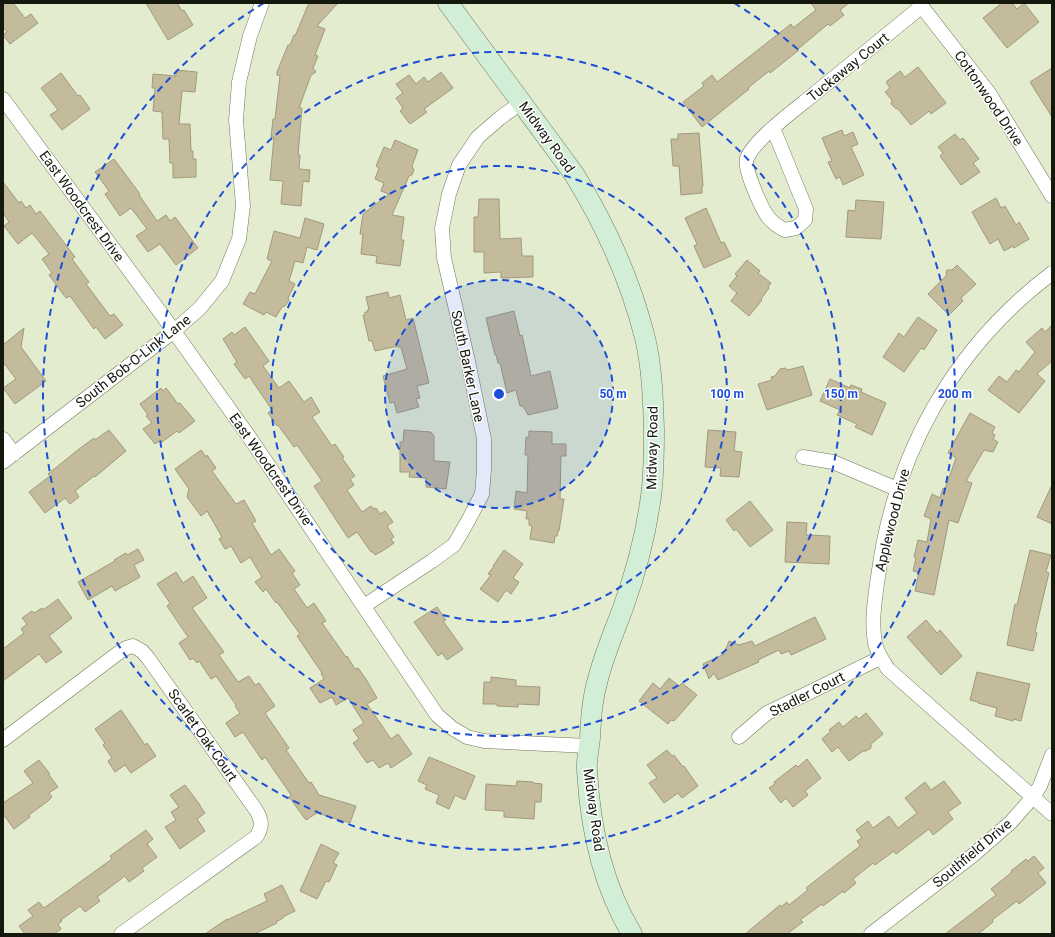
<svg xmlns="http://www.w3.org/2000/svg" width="1055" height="937" font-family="Roboto,sans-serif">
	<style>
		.building { fill: #c3bb9c; stroke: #a1997c }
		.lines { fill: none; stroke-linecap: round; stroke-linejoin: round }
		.minor-casing { stroke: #70785d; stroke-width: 15 }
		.secondary-casing { stroke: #70785d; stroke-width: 21 }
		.minor { stroke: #fff; stroke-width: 14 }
		.secondary { stroke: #d3eed6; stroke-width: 20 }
		.ring { fill: none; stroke: #1d4ed8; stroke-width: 2; stroke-dasharray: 7 5 }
		.labels { text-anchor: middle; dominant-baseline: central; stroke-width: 3; stroke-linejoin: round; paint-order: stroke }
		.street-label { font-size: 14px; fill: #15180d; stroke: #fff }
		.centre { fill: #1d4ed8; stroke: #fff; stroke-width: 2 }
		.ring-label { font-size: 12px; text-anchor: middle; font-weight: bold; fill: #1d4ed8; stroke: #fff; stroke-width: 3; stroke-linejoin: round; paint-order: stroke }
	</style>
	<rect width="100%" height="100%" fill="#e3ecce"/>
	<path class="building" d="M3,3H13L25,18L31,14L38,23L10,44L3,35L7,32L3,27Z
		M146,3H177L182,11L184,10L193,25L168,40Z
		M309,3H338L317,26L325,29L315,55L318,56L313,68L316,72L311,75L299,108H302L298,155H300L299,169L310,170L309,182L303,181L301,206L281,204L283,181L270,180L274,137H271L273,119H275L280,76L277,75V72L288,45H290L294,35L295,36Z
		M811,3H849L840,10L844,15L830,26L828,24L798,49L799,50L770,73L769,71L748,88L749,89L702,127L683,102L704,86L702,83L712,75L717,82L791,24L793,28L816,10Z
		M1002,3H1012L1017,9L1024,3L1039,22L1007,48L983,18Z
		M918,67L946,103L931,114L929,111L911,125L898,109L895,108L891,104L892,100L885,92L890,88L886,82L900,71L905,77Z
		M1052,68V117L1030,82Z
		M176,70L197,72L195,92L182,91L179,124H190L191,151H193V159H196V177L173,178V163H170L169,139H163L162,112L153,111L155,88H152L153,74L176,76Z
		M441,72L453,88L424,109L427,112L410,124L400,111L403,108L396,98L403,93L396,84L409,75L416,84L424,77L428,82Z
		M61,73L78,96L80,95L90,109L62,130L50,115L58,110L41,88Z
		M842,130L844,136L853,132L858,144L851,147L864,175L843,185L840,177L836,179L828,162L832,161L822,138Z
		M699,133L703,186H702V193L681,195L679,166H673L671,139H678V134Z
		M955,134L960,140L963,138L979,159L973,163L980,172L961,185L940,156L943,153L938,147Z
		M395,140L418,150L412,166L414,170L412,175L409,176L392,215L404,217L401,240H404L400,266L376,263L377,256L361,254L363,234H360L363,214L389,194L381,191L384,183L375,179L379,168L376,166L384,147L391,150Z
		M114,159L140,194L139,195L157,221L166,215L170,221L175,217L198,248L176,265L160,244L148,252L136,236L147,229L131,208L120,216L105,194L109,191L95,172Z
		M3,182L19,203L21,201L26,208L30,205L36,214L40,211L75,257L72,259L89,282L86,284L110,316L114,314L123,325L105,339L96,327L94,329L70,296L66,298L49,275L52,273L42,259L49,254L32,233L18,244L4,226L9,222L3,213Z
		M996,198L1001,208L1005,206L1016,225L1019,222L1029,239L1014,248L1013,246L1004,251L998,239L990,244L972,212Z
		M479,199H499L500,239L521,238L522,256H533V277L501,278V272L484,273V252H474V217H478Z
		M856,200L884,202L881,239L846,237L848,210L855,211Z
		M706,208L721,243L724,242L731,256L704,268L694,246L697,244L685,218Z
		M305,218L324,224L317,250L307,247L303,263L295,261L289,281L295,284L288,298L289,300L285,306L282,307L276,317L266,312L264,315L243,304L250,292L255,294L272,261L267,259L274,231L300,238Z
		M747,260L760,271L758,273L771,283L768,287L769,288L761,299L762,300L749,316L731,301L737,293L729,286L737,276L735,274Z
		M957,265L976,284L961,298L963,301L949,315L928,294L946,276L947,270H952Z
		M388,292L389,298L400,295L406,320L413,318L429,383L417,386L420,398L416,399L419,407L397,413L394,402L390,403L383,376L407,369L401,347H398V346L375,351L372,341H369L363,315H365V312H368L367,310H369L366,297Z
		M514,311L520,336L522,335L531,376L550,371L558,408L528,415L523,406H520L516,390L507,393L500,363H498L496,355H495L486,318Z
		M918,317L937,330L924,350L921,348L904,372L883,357L899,333L904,337Z
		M1052,325V361L1037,374L1045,381L1019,413L988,390L999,376L1007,382L1016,370L1019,372L1035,352L1026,342L1042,328L1045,332Z
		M245,327L269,361L263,366L279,388L289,381L304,402L311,397L320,412L312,417L332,446L335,444L344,457L342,458L355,476L350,479L354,485L347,490L362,512L371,506L374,509L376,508L380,514L385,511L393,522L387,526L394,537L391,539L394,543L384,550L375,555L373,552H371L357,532L348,538L314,486L322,481L297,445L294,447L278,425L277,426L268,413L272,410L249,376L245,379L234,364L237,362L223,339L232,332L234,335Z
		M24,328L21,347L46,381L15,404L3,388L16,379L3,362V345Z
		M803,366L812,395L767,410L758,384L772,380L771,377L775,376L780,369L785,368L788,370Z
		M830,379L850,388L851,385L862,389L861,392L886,403L872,435L855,427L857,424L837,415L840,410L820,401Z
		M161,388L163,391L166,388L178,404L180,403L195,421L179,433L177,431L162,442L161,440L155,444L143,429L152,423L146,416L148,415L140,404Z
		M970,413L995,427L992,433L995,435L993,439L998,442L993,452L984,450L966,481L972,483L958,523L949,520L934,595L915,591L919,572L913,571L916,558L914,557L918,540L927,542L931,519L924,516L932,494L940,498L943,488L945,489L956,458L948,453Z
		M109,430L126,451L95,477L94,476L75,491L79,497L70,504L65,498L45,513L29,492L50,476L48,474L79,449L94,438L95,440Z
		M404,430L431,432L434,436V461L450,462L446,489L426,487V478L409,477L410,472H400V442H403Z
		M708,430L736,432L734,451L742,452L739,477L720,476L721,468L705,467Z
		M529,431L552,432V444H566V456H561L560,499H564L559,531H558L557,536H555L554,543L530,539L532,526L529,525V519H526L527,511L514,509L516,491L527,493L528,455H525L526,437H529Z
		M201,450L206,457L207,455L216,468L212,471L236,504L244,500L256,521L252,523L271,555L279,549L295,571L292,573L300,585L294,589L307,608L314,603L326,621L322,623L346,657L347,656L355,669L358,668L366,679L377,698L367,704L391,739L398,734L412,754L391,768L388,763L379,768L373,760L367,763L353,743L359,739L353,730L364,723L348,698L336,705L332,697L320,703L310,688L324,679L321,673H322L297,636L300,634L277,602L276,603L266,589L263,592L255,582L262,577L250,557L241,563L231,546L225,549L219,539L222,537L207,511L201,516L187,497L189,489L175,469Z
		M1052,485V524L1037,517Z
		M750,501L773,530L750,547L736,529L734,531L726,520Z
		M787,522L807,523L806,535L830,536L829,564L785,562Z
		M138,549L144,560L134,565L140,577L115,591L112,586L88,600L78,582L115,561L114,560L126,553L127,555Z
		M504,550L523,564L513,578L519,582L511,594L506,590L498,602L480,589L491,575L488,574L494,566H493Z
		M1030,550L1051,555L1046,572L1049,573L1047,581L1035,632L1037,633L1033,651L1007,645L1015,604L1017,605Z
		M176,572L183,583L193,576L207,598L192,608L224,652L219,655L238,682L249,676L255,685L259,683L275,706L265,713L289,748L286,750L309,783L311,782L319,795L356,806L350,823L317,813L306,820L289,797L291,795L265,757L262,760L243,732L235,737L226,723L240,713L235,706L236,705L216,676L211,679L199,661L197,663L193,658L190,660L179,643L188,637L167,606L170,603L157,584Z
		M58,599L72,618L49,636L62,652L46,663L39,654L3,681V649L24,633L21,629L27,624L22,618L32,611L34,613L42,608L43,610Z
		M437,607L446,620L443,621L463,649L447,660L442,653L438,656L414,622Z
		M815,617L826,639L791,655L789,651L781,654L779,650L758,660L759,662L718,680L714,673L709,679L703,664L724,654L729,641L739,645L752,641L755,646L757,645Z
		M926,620L937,633L940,630L962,656L941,675L907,637Z
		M977,672L1030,684L1021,721L1013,719V721L995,716L997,708L978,703V702L970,700Z
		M491,677L516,680V686L540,687L539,705L518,704V707L497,706V704H483L484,682H491Z
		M669,678L679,686L682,683L697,695L674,721L671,720L668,724L639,701L653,683L660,689Z
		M121,710L145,745L147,743L156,756L131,773L125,765L115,772L108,761L112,758L103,745L105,743L95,729Z
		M866,713L883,734L871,744V748L866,751H863L849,761L838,747L832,752L822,739L831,731L829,730L839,722L843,727L856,716L859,719Z
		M667,750L672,756L674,755L683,767L684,766L698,786L682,798L678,793L664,803L649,783L657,778L647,765Z
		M429,757L475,776L465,800L455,795L449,809L436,803L439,795L425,789L427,785L418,781Z
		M807,759L821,778L805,791L808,795L793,807L786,798L781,803L769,788L775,784L774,782L796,765L798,767Z
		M39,760L50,774L49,775L58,787L49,793L52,797L48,801L29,815L30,817L14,829L3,814V803L33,783L24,771Z
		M517,781L533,782V783L542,784L541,802H535L534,819L504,817V811L485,810L486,784L516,786Z
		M944,781L961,803L948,812L953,819L933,835L929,829L896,854L894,851L875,865L873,863L853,879L856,883L844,893L843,891L823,906L822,904L800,920L803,922L787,934H745L780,905L781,907L787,902L789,905L808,890L806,888L860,846L857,841L862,838L856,830L868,821L873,828L889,816L898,828L917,813L905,798L925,782L931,790Z
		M185,785L200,805V806L205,813L197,819L205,831L180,849L165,827L176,820L171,812L179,807L170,795Z
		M146,830L153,839L147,844L157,857L142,868L144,871L129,882L125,876L97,897L100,901L85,912L80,906L61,920L62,921L58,924L61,929L54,934H25L19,926L33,916L28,910L39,902L44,908L112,859L110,856Z
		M321,844L339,853L333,863L337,865L329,882L326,881L317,899L300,891Z
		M1034,856L1044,868L1038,873L1046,883L1019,904L1017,901L992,920L993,922L978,934H945L996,895L991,889L1012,872L1011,871L1026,859L1028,861Z
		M282,885L295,911L283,917V918L276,922L277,923L254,934H205L227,919V920L267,901L264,894Z"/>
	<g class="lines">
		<g class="minor-casing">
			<path id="minor" d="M919,3L989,93L1052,196
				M3,99L163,316L250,438L437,715L452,728L467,737L484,741L589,746
				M773,128L806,209L805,220L796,228L785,230C778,227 773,223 768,217C762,209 743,168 747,158C756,138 796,109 813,95C849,65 886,36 922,6
				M1052,273C953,348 894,454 878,577C875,598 871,621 875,643C877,653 883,661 888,669L1052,814
				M3,439L14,454
				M803,457L833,462L897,489
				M3,462L174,331L200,308L222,281L239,239L243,206L236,120L239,82L250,36L262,3
				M364,606L432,561L454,545L468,521L482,494L484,470V439L468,361L444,258L442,228L449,194L459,165L478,137L500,118L522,102
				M739,737L767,713L880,658
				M3,740L117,654L126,648L133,646L142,651L148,658L256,810C262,820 263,827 256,837L121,934
				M871,934L972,856L1011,822L1033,797L1040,786L1052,755"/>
		</g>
		<g class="secondary-casing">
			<path id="secondary" d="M448,3L574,174C606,226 630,278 645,338C652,367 653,399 654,429C654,451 654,474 651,496C646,534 636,572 623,608C614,632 604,655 598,679C592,699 591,718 590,738C589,749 586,760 587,770C590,826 603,886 632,934"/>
		</g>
		<use href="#minor" class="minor"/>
		<use href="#secondary" class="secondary"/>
	</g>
	<circle cx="499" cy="394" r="114" fill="#1d4ed8" fill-opacity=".12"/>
	<g class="ring">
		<circle cx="499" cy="394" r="114"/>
		<circle cx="499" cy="394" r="228"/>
		<circle cx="499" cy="394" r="342"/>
		<path d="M734 3A456 456 0 1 1 264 3"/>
	</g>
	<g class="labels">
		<g class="street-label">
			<text transform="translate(848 67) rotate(-39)">Tuckaway Court</text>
			<text transform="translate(989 98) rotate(56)">Cottonwood Drive</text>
			<text transform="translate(547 137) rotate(54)">Midway Road</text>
			<text transform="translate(82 206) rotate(54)">East Woodcrest Drive</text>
			<text transform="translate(133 361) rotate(-38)">South Bob-O-Link Lane</text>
			<text transform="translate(468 366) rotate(78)">South Barker Lane</text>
			<text transform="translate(652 448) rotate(-89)">Midway Road</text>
			<text transform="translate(271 469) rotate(55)">East Woodcrest Drive</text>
			<text transform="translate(892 520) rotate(-76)">Applewood Drive</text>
			<text transform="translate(807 694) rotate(-27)">Stadler Court</text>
			<text transform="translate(203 735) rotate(55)">Scarlet Oak Court</text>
			<text transform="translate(594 810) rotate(82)">Midway Road</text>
			<text transform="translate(972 853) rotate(-40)">Southfield Drive</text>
		</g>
	</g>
	<circle cx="499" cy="394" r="6" class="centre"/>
	<g class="ring-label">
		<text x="613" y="398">50 m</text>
		<text x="727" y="398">100 m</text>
		<text x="841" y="398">150 m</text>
		<text x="955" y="398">200 m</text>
	</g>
	<rect width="1055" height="937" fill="none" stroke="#15180d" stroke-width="8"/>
</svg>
